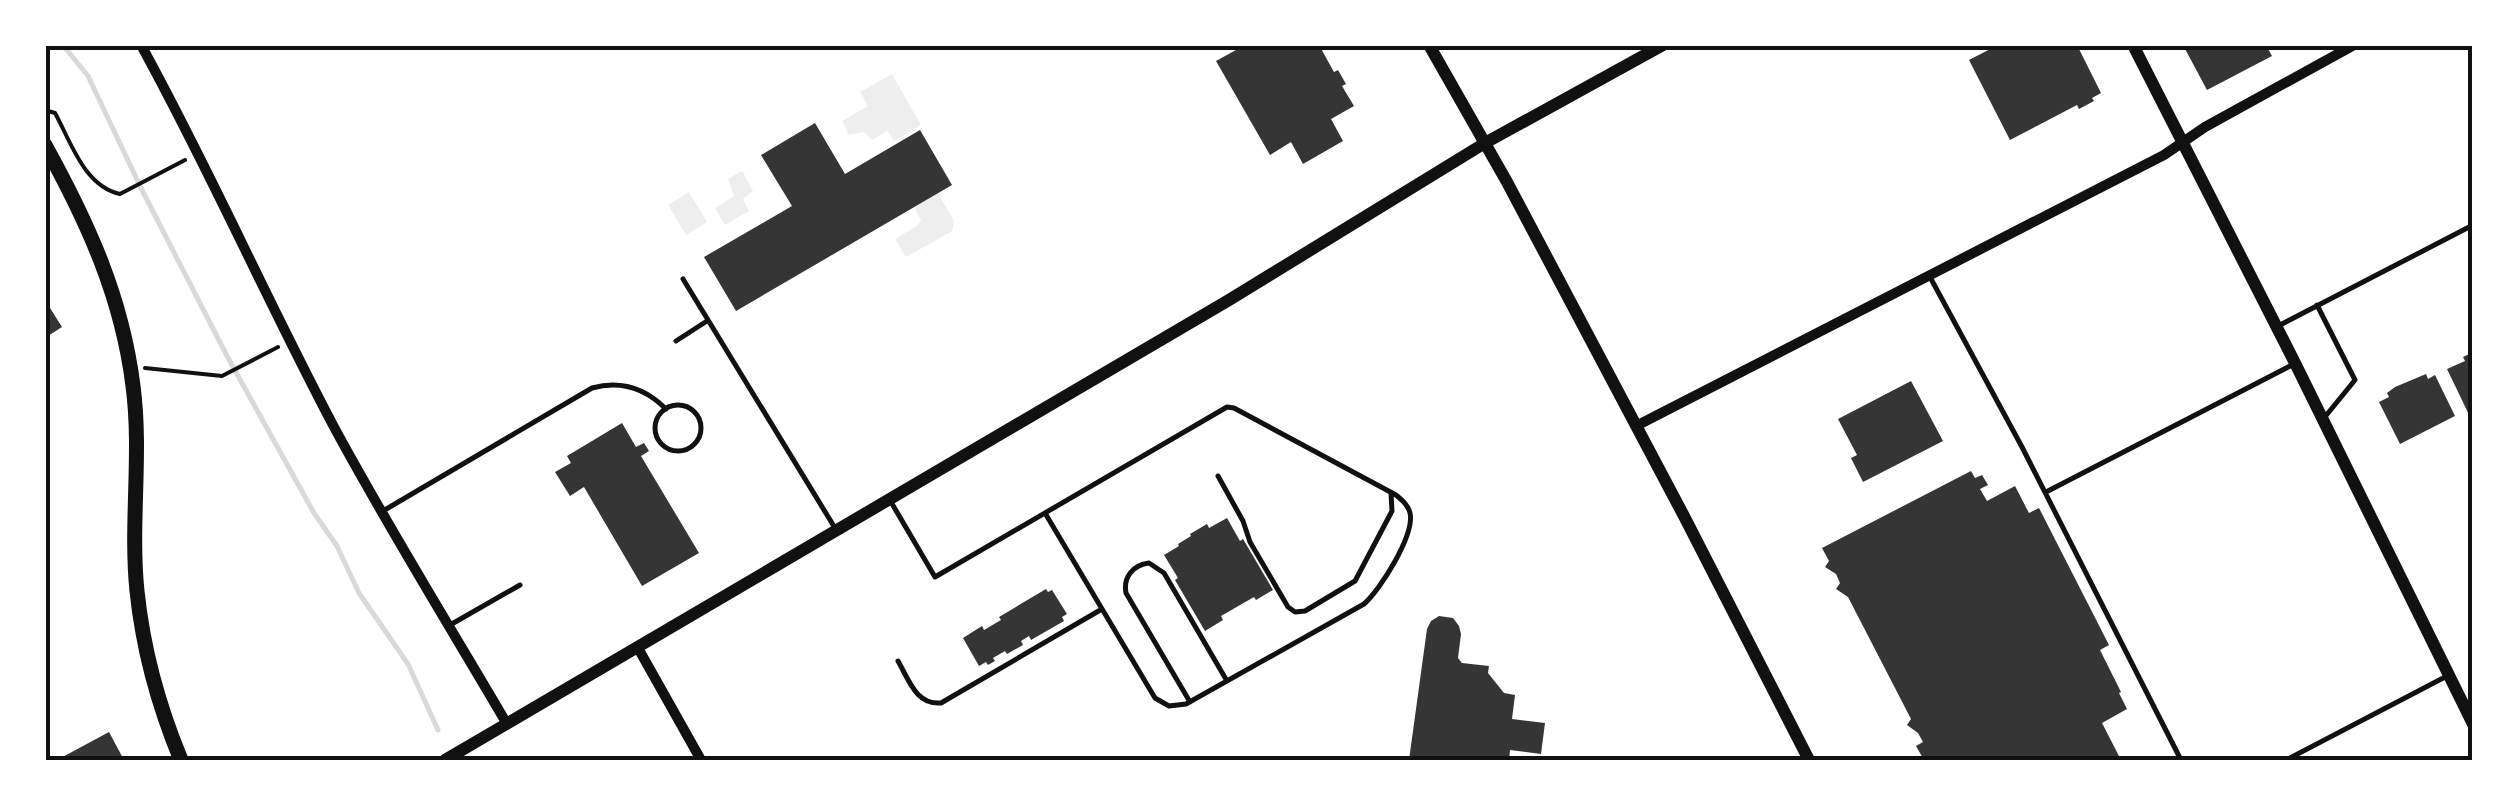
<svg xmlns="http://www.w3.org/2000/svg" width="2518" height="805" font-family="'Open Sans',sans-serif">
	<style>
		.green { fill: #eee }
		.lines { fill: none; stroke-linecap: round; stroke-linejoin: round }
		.stream { stroke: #d9d9d9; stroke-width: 5 }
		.building { fill: #353535 }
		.path { stroke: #111; stroke-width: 4 }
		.service { stroke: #111; stroke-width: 5 }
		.minor { stroke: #111; stroke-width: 10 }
		.tertiary { stroke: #111; stroke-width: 12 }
		.secondary { stroke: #111; stroke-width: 15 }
		.neatline { fill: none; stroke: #111; stroke-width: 4 }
	</style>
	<rect width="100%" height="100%" fill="#fff"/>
	<path class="green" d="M892,74L921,125L894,141L887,131L872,140L863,132L849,135L842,121L868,106L860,92Z
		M740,172H743L753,191L743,199L749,211L725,225L715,208L734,196L728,179Z
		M689,192L707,222L686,235L668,205Z
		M938,193L954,221L952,231L906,257L895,239L918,225L921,220L914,207Z"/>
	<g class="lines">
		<path class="stream" d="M63,45L88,76L141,188L227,356L314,513L337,546L359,593L408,664L438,730"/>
	</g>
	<path class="building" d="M1245,45H1319L1334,72L1338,70L1346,84L1342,86L1354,106L1331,119L1343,141L1303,164L1291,142L1270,155L1216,61Z
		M1998,45H2077L2101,93L2092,98L2094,101L2079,109L2077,105L2010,140L1969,60Z
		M2187,45H2266L2272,56L2207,90L2184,47Z
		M815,123L845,174L920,130L952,185L736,311L704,257L792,206L761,155Z
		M45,300L62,327L45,338Z
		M2473,352V423L2447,369L2465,361L2463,357Z
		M2426,374L2428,379L2435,375L2455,416L2400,444L2379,402L2389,397L2387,393L2395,387Z
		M1911,381L1943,441L1863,482L1851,458L1857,455L1838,419Z
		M622,423L636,447L644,443L649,451L641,456L699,553L642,586L584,487L570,496L555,472L571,463L567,456Z
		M1971,471L1975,478L1982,475L1988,485L1980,489L1987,501L2015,486L2029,513L2039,508L2109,645L2100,650L2121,692L2119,693L2127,709L2102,723L2121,760H1924L1916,746L1923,742L1918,733L1907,725L1911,719L1848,597L1836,589L1840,583L1836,574L1825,567L1829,561L1822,548Z
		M1227,518L1240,541L1243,539L1273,590L1256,600L1254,597L1221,616L1223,620L1205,631L1175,580L1178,578L1164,555L1179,546L1178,544L1191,536L1190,534L1207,524L1209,528Z
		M1046,589L1048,592L1052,590L1067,614L1062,617L1064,621L1031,640L1029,636L1021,641L1023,645L1007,654L1005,651L993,658L995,661L988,665L986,662L979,666L963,638L982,626L984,630L1001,620L999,617Z
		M1439,616L1453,618L1459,626L1461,634L1458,658L1462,663L1489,666L1488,673L1504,693L1515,695L1512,719L1545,723L1541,754L1510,750L1509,760H1409L1427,629L1431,621Z
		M109,732L124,760H57Z"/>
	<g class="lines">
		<path class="path" d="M45,110L55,113C71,142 84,186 120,194L185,160
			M145,368L222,376L278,347"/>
		<path class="service" d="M1930,277L2022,447L2181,760
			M683,279L835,528
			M2317,305L2355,380L2324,418
			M2280,325L2473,225
			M676,341L707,321
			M655 428a23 23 0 1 1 46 0a23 23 0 1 1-46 0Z
			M1218,476L1243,521L1250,542L1288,607L1295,612L1305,611L1355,581L1392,511L1391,493
			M2046,492L2292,365
			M891,502L935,577L1227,407L1234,408L1396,495C1402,500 1408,505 1410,513C1415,535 1380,590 1364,604L1186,704L1169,706L1155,698L1045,513
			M383,511L592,388C621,380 645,388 666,409
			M450,625L520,585
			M898,661C909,680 916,705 941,703L1102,609
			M1190,702L1126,593C1123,577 1133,565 1149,563L1164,573L1227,681
			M2286,760L2447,676"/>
		<path class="minor" d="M141,45C210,170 267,301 334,427C388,527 449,625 507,724
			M1636,426L2164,155L2205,127L2354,45
			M638,648L701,760"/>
		<path class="tertiary" d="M1429,45L1507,182L1685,518L1809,760
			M2133,45L2295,363L2473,724
			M445,760L1229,300L1485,143L1663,45"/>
		<path class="secondary" d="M45,145C88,223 122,297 133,386C142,454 130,523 137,591C143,649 159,707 181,760"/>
	</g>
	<rect width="2518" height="805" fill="none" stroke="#ffffff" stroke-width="95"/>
	<rect x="48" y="48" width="2422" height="710" class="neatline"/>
</svg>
